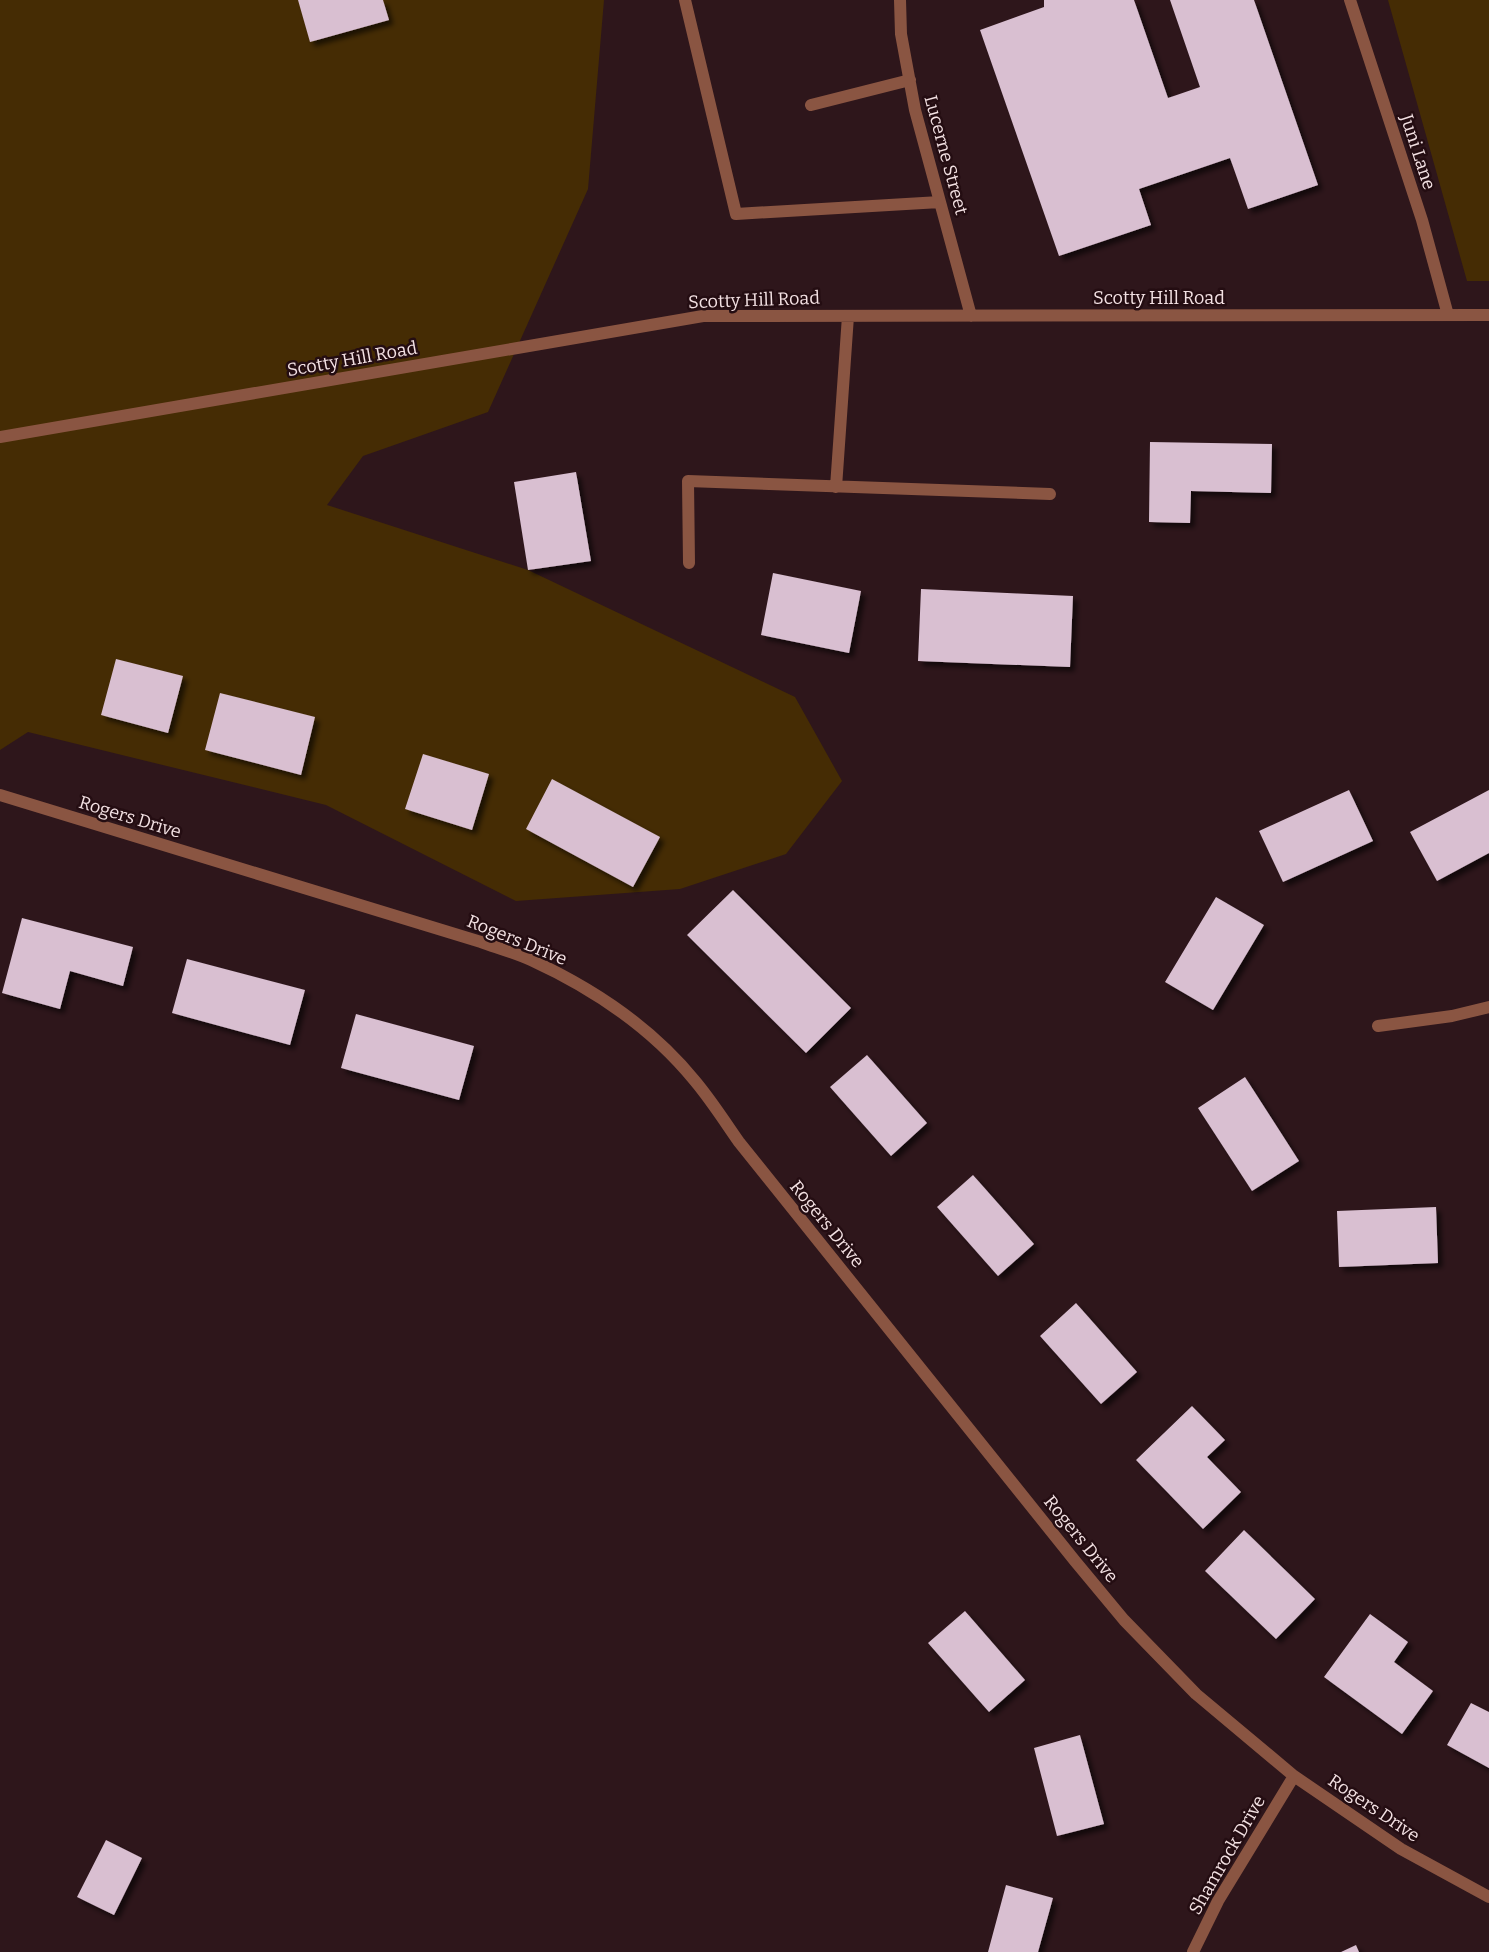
<svg xmlns="http://www.w3.org/2000/svg" width="1489" height="1952" font-family="Bitter,serif">
	<style>
		.green { fill: #452c04 }
		.building { fill: #d9bfd1; filter: url(#shadow) }
		.lines { fill: none; stroke-linecap: round; stroke-linejoin: round }
		.minor { stroke: #8a5542; stroke-width: 12 }
		.labels { text-anchor: middle; dominant-baseline: central; stroke-width: 5; stroke-linejoin: round; paint-order: stroke }
		.street-label { font-size: 18px; fill: #f3e1e3; stroke: #240d12 }
	</style>
	<defs>
		<filter id="shadow"><feDropShadow dx="4.5" dy="4.5" stdDeviation="2.5" flood-color="#0009"/></filter>
	</defs>
	<rect width="100%" height="100%" fill="#2e161b"/>
	<path class="green" d="M0,0H604L588,189L488,412L363,456L327,505L528,570L795,697L842,781L786,854L680,889L516,901L326,805L28,732L0,750Z
		M1388,0H1489V281H1467Z"/>
	<path class="building" d="M298,0H383L389,20L310,42Z
		M1044,0H1134L1168,98L1200,87L1170,0H1254L1318,185L1248,209L1230,158L1139,189L1151,225L1059,256L980,30L1044,7Z
		M1150,442L1272,444L1271,493L1191,491L1190,523L1149,522Z
		M576,472L591,561L528,570L514,482Z
		M773,573L861,591L849,653L761,635Z
		M921,589L1073,596L1070,667L918,661Z
		M116,659L183,676L168,733L101,715Z
		M220,693L315,717L301,775L205,750Z
		M423,754L489,774L472,830L405,809Z
		M552,779L660,837L633,887L526,829Z
		M1349,790L1373,841L1283,882L1259,831Z
		M1489,790V853L1437,881L1410,832Z
		M733,890L851,1008L806,1053L687,935Z
		M1216,897L1264,925L1213,1010L1165,982Z
		M22,918L133,947L123,986L70,971L60,1009L2,993Z
		M187,959L305,990L290,1045L172,1013Z
		M356,1014L474,1046L459,1100L341,1068Z
		M867,1055L927,1123L891,1156L830,1087Z
		M1245,1077L1299,1161L1252,1191L1198,1108Z
		M973,1175L1034,1244L998,1276L937,1207Z
		M1436,1207L1438,1263L1339,1267L1337,1211Z
		M1076,1303L1137,1372L1101,1404L1040,1336Z
		M1192,1406L1225,1440L1207,1457L1241,1492L1203,1529L1136,1460Z
		M1244,1530L1315,1599L1276,1639L1205,1571Z
		M965,1611L1025,1680L989,1712L928,1643Z
		M1370,1614L1408,1642L1394,1662L1433,1691L1402,1734L1324,1677Z
		M1471,1703L1489,1712V1768L1447,1745Z
		M1080,1735L1104,1824L1057,1836L1034,1748Z
		M106,1840L142,1858L114,1915L77,1897Z
		M1006,1885L1053,1898L1038,1952H988Z
		M1356,1945L1359,1952H1341Z"/>
	<g class="lines">
		<path class="minor" d="M685,0L736,214L940,202
			M900,0L901,34L915,110L971,316
			M1350,0L1422,220L1448,315
			M811,105L910,80
			M0,437L703,316L1489,315
			M836,487L848,316
			M689,563L688,481L1050,494
			M0,795L481,942C498,948 515,953 531,960C592,988 652,1028 695,1081C711,1100 725,1122 739,1142L1075,1561L1124,1620L1196,1694L1294,1776L1401,1849L1489,1897
			M1378,1026L1452,1016L1489,1007
			M1193,1952L1218,1901L1294,1776"/>
	</g>
	<g class="labels">
		<g class="street-label">
			<text transform="translate(1418 152) rotate(72)">Juni Lane</text>
			<text transform="translate(946 155) rotate(75)">Lucerne Street</text>
			<text x="1159" y="298">Scotty Hill Road</text>
			<text transform="translate(754 300) rotate(-2)">Scotty Hill Road</text>
			<text transform="translate(352 359) rotate(-10)">Scotty Hill Road</text>
			<text transform="translate(130 817) rotate(17)">Rogers Drive</text>
			<text transform="translate(517 940) rotate(22)">Rogers Drive</text>
			<text transform="translate(827 1224) rotate(51)">Rogers Drive</text>
			<text transform="translate(1081 1539) rotate(51)">Rogers Drive</text>
			<text transform="translate(1374 1808) rotate(34)">Rogers Drive</text>
			<text transform="translate(1227 1855) rotate(-60)">Shamrock Drive</text>
		</g>
	</g>
</svg>
